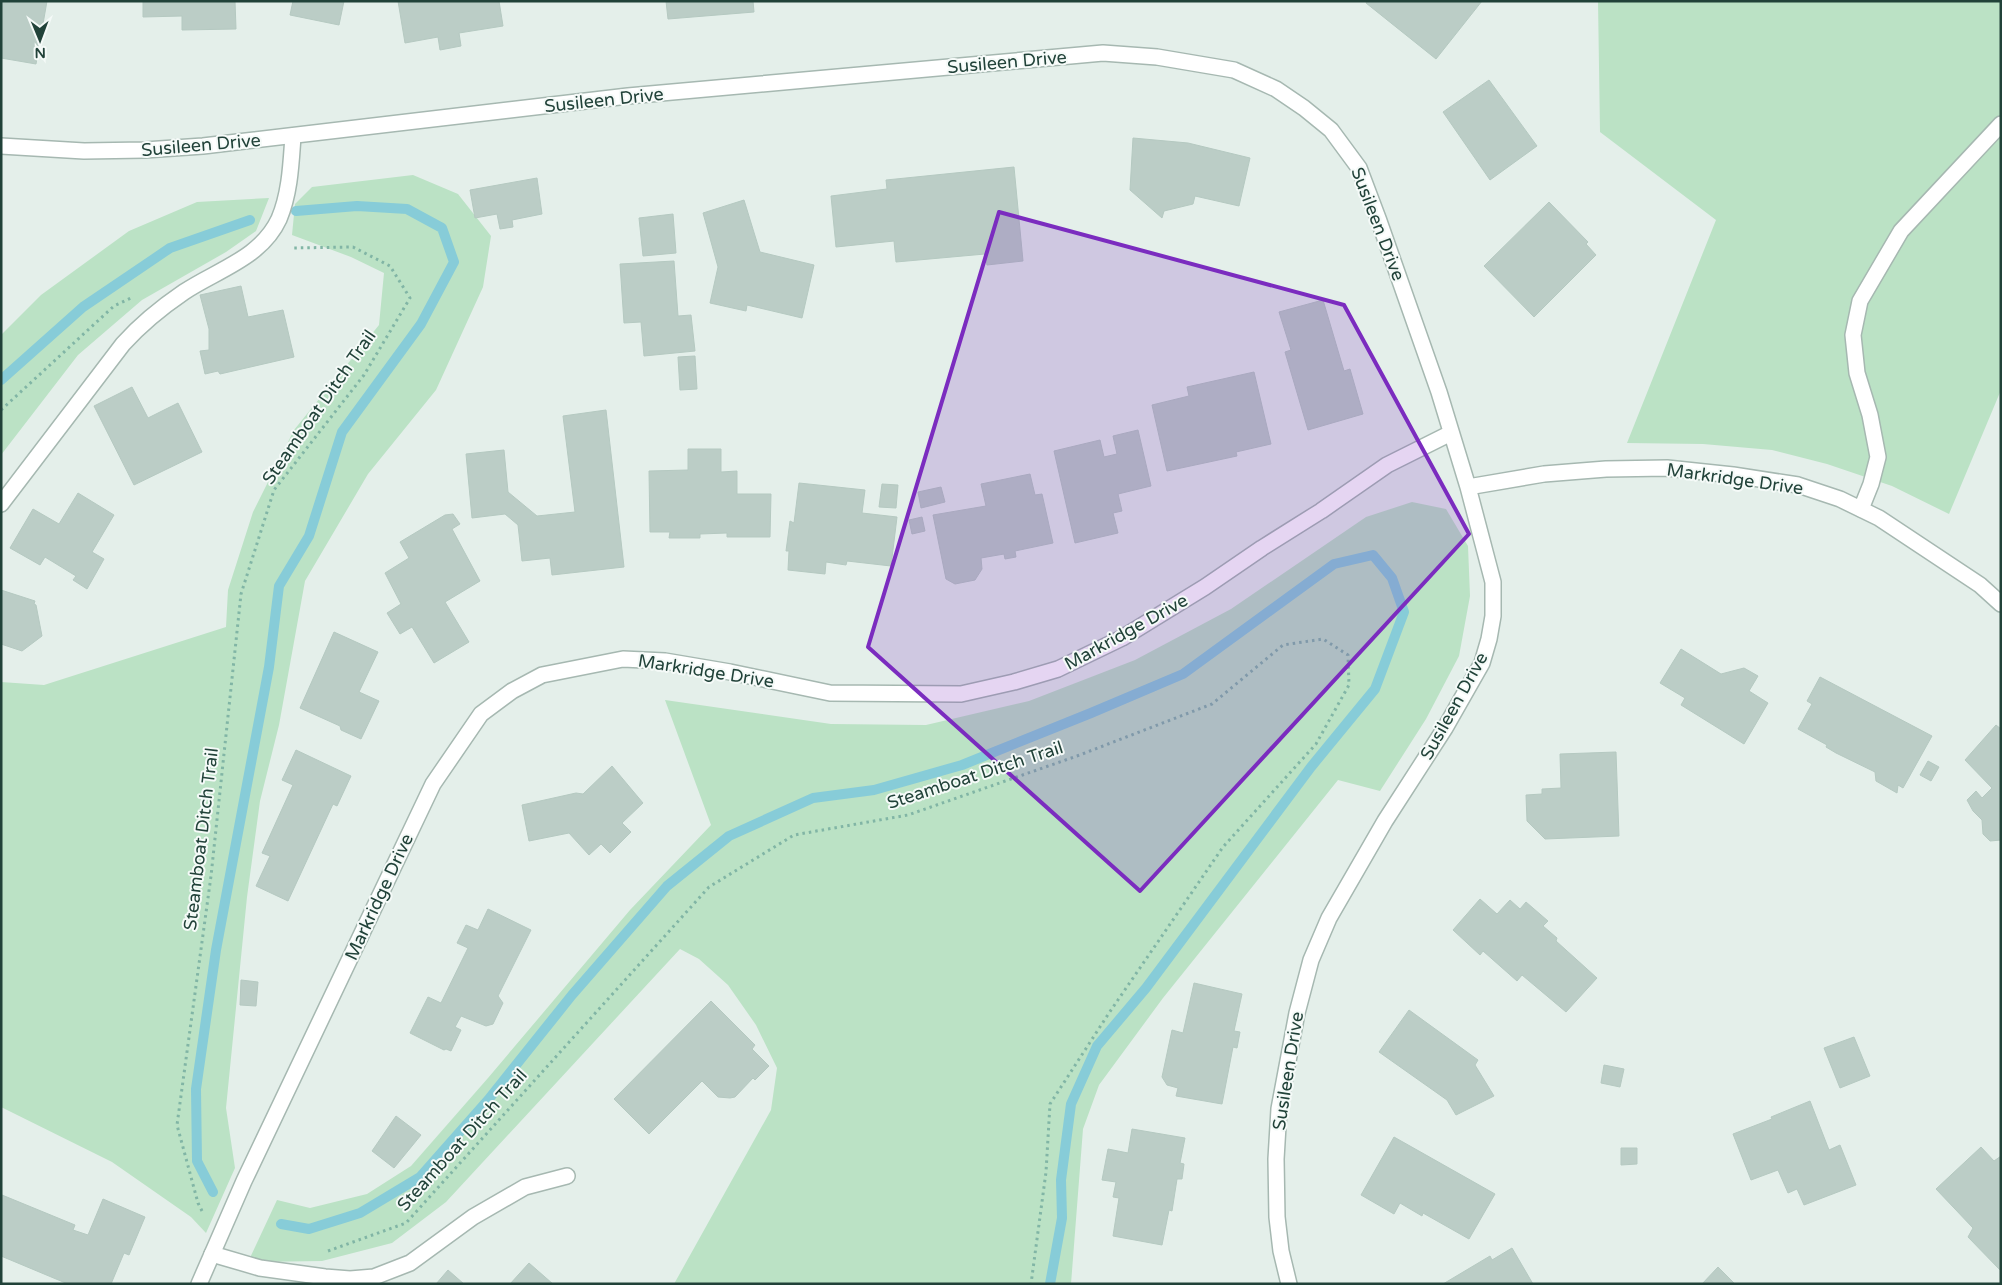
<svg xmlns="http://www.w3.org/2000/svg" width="2002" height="1285" font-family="'Varela Round',sans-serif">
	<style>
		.green { fill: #bbe2c5 }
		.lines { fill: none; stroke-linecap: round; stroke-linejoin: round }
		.stream { stroke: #87ccd8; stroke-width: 10 }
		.building { fill: #bbcdc6; stroke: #b5c9c1 }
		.lane-casing { stroke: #a6b8b1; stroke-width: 18 }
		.street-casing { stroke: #a6b8b1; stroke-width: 18 }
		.path { stroke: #81b5a5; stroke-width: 3; stroke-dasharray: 2.5 4; stroke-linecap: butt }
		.lane { stroke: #fff; stroke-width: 15 }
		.street { stroke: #fff; stroke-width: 15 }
		.marked { fill: #7b2cbf; fill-opacity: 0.2; stroke: #7b2cbf; stroke-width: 4; stroke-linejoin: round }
		.labels { text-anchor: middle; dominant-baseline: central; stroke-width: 4; stroke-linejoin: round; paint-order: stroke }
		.street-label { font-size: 18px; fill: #214239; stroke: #f5faf8 }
	</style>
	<rect width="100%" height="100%" fill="#e4efea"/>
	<path class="green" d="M1598,1H2001V390L1949,514L1892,486L1827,464L1772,450L1703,444L1627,443L1716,220L1600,132Z
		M413,175L458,194L491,236L483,287L436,390L368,474L305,581L279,725L260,801L247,897L226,1108L235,1168L206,1233L191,1217L112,1162L1,1107V682L44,685L226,627L228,590L253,512L294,430L379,325L384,273L351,257L292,235L295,204L312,187Z
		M269,198L256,231L226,252L142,300L78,355L1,455V335L41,295L129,231L197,202Z
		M1412,502L1446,509L1468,546L1470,596L1459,656L1426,719L1380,791L1338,780L1163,998L1099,1085L1083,1129L1071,1284H674L771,1110L777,1068L756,1025L728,985L699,959L680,949L446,1202L392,1243L322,1261L248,1262L277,1200L310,1208L367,1194L411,1166L488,1078L630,910L711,825L665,700L831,724L926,725L1029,701L1135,660L1231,609L1366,517Z"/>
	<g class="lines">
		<path class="stream" d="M1,380L83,307L170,248L250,220
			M213,1192L197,1161L196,1089L216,950L269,667L279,586L309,536L342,432L421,324L454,262L442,228L407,209L357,206L296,211
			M281,1224L309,1229L360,1213L420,1177L488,1100L572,995L667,886L729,836L813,798L874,790L962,765L1091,713L1183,674L1334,564L1373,555L1392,578L1404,612L1375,689L1311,767L1146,988L1097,1046L1071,1104L1061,1180L1062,1218L1050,1284"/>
	</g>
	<path class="building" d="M1,1H47L36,64L1,58Z
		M143,1H235L236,29L182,30V16L143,17Z
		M293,1H344L339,25L290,15Z
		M398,1H499L503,26L459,33L461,46L440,50L438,37L405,43Z
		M666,1H753L754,12L668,19Z
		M1367,1H1482L1436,59L1366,3Z
		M1489,80L1537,146L1490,180L1443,112Z
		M1133,138L1188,143L1250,158L1239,206L1195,196L1193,204L1164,211L1162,218L1130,190Z
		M1014,167L1023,261L987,265L985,254L896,262L894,241L836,247L831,196L887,189L886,180Z
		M537,178L542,214L512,220L513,227L500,229L497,214L475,218L470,190Z
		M744,200L760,252L814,265L802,318L747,305L746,311L710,303L718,267L703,213Z
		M1549,202L1588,242L1586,244L1596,255L1534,317L1484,266Z
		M673,214L676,253L643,256L639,218Z
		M674,261L678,316L691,315L695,351L644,356L641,322L624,323L620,264Z
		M241,286L248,317L283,310L294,357L220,374L218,371L205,374L200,351L209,350V329L200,295Z
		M1323,300L1344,371L1350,369L1363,414L1308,430L1285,352L1291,350L1279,312Z
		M695,356L697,389L680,390L678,357Z
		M1254,372L1271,444L1236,452L1237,456L1167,471L1152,405L1189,396L1187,387Z
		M132,387L148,418L178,403L202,452L134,485L94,406Z
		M606,410L624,567L552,575L550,558L522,561L518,525L505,514L472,518L466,454L504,450L508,492L537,516L575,512L563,416Z
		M1138,430L1151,486L1118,494L1122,511L1113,513L1118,533L1075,543L1054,451L1100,440L1104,457L1117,454L1113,436Z
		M688,449H721V472L737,471V494H771L770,537H727V533L700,534V538H669L670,532H650L649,471L688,470Z
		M1030,474L1035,495L1042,494L1053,543L1015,551L1016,557L1005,559L1004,554L981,558L982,569L975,580L955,584L946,579L933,515L986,506L981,484Z
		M799,483L865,490L862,513L897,517L891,566L847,561L846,565L826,562L825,574L788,570L789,551H786L790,521L794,523Z
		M882,484L898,485L896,508L879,507Z
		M941,487L945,502L921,508L918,492Z
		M78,493L114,515L92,552L104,559L87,589L73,580L76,576L45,557L40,565L10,548L33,509L59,524Z
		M453,514L460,524L452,529L480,581L445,602L469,642L434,663L412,627L400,634L387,613L401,604L385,573L409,558L400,542L445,515Z
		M922,517L925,531L912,534L909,520Z
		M1,590L35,601L34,604L36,605L42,636L22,651L1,644Z
		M334,632L378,652L359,692L379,701L361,739L341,730L340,726L300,708Z
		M1681,649L1721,674L1744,668L1758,676L1749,691L1768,703L1744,744L1681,705L1685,698L1660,683Z
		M1820,677L1932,736L1903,788L1898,785L1897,793L1876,781L1875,772L1836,753L1826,747L1827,745L1798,729L1812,704L1807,701Z
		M1996,725L2001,729V840L1990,841L1983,834L1982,820L1973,811L1967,800L1976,791L1982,798L1992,788L1965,760Z
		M296,750L351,776L337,806L333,804L288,901L256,886L270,856L262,853L293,785L282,780Z
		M1616,752L1619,836L1545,839L1527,821L1526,795L1542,794V789L1561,788L1560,754Z
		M1928,761L1939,767L1931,781L1920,775Z
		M612,766L643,803L622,823L631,832L610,853L601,844L589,855L569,833L529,841L522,805L576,793L583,794Z
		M1480,899L1497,914L1510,900L1520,909L1526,902L1548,921L1543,926L1557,938L1556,941L1597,978L1566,1012L1522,975L1517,981L1483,951L1480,955L1453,930Z
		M488,909L531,930L498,996L503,1003L493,1024L486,1026L461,1016L455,1027L461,1030L451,1051L446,1049L444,1050L410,1033L428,997L441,1003L468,948L457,943L466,925L478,930Z
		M241,980L258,982L256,1006L240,1005Z
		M1194,983L1242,994L1234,1031L1240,1032L1237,1048L1233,1047L1222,1104L1176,1096L1178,1088L1167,1085L1162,1077L1172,1030L1183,1033Z
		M711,1001L755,1045L752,1049L769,1066L755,1080L753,1078L735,1097L730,1098L718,1097L702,1081L649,1134L614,1099Z
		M1409,1010L1478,1060L1475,1065L1494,1096L1456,1115L1447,1100L1379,1052Z
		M1854,1037L1870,1076L1840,1088L1824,1048Z
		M1604,1065L1624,1069L1620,1087L1601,1083Z
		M1810,1101L1829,1150L1840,1145L1856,1185L1804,1205L1797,1189L1788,1193L1778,1170L1751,1180L1733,1134L1772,1119L1771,1117Z
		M396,1116L421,1135L394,1168L372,1151Z
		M1132,1129L1185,1138L1180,1163L1184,1164L1182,1179H1177L1172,1211L1169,1210L1162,1245L1113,1236L1119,1198L1113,1197L1116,1182L1102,1180L1108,1149L1128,1153Z
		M1394,1137L1495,1194L1469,1239L1423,1213L1422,1216L1400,1203L1394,1214L1361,1195Z
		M1981,1147L1994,1161L2001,1156V1271L1968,1237L1973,1228L1936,1189Z
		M1621,1148H1637V1164L1621,1165Z
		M2,1195L75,1225L73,1230L88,1235L103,1199L145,1217L129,1255L124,1253L111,1284H68L1,1256Z
		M1512,1248L1533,1284H1443L1490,1256L1492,1260Z
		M529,1263L553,1284H510Z
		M1718,1267L1735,1284H1702Z
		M448,1270L464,1284H436Z"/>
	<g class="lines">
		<g class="lane-casing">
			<path id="lane" d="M1,504L123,344C141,324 162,307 184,292C217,270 261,258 279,219C290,193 291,164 293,136
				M1861,509L1871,484L1878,457L1870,415L1857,373L1853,335L1860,301L1901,231L2001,124
				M212,1254L260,1268L325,1277L350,1279L374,1277L410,1263L473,1217L525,1187L567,1176"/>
		</g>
		<g class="street-casing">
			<path id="street" d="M1,146L84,151L145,150L203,146L628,96L1103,53L1157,57L1234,70L1276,89L1304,108L1331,130L1359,168L1379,221L1439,392L1468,487L1493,582V616L1489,639L1482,663L1445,728L1385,821L1329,918L1311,960L1297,1013L1279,1109L1276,1159L1277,1217L1281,1251L1289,1284
				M1468,487L1544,474L1606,469L1667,468L1733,475L1798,485L1840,499L1879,518L1980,585L2001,604
				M199,1284L244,1181L433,784L481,714L512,691L542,675L623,659L665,661L730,672L830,693L961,694L1014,682L1058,669L1122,638L1205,587L1262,548L1321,511L1387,465L1451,433"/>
		</g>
		<path class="path" d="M1,410L114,306L131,298
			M202,1211L198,1203L177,1125L211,876L241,594L274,490L364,375L410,298L390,266L353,247L291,248
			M328,1251L406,1223L709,887L794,835L908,815L1077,756L1212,704L1283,645L1323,639L1348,655L1349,685L1316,744L1223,847L1109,1013L1050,1104L1046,1172L1031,1284"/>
		<use href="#lane" class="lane"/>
		<use href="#street" class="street"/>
	</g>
	<path class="marked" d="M999,212L1344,305L1469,534L1140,891L868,647Z"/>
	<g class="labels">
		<g class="street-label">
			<text transform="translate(1007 62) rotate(-5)">Susileen Drive</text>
			<text transform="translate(604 100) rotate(-6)">Susileen Drive</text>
			<text transform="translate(201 145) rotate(-5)">Susileen Drive</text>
			<text transform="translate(1378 224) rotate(69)">Susileen Drive</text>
			<text transform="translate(319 407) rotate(-55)">Steamboat Ditch Trail</text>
			<text transform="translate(1735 479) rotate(8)">Markridge Drive</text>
			<text transform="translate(1126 632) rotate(-29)">Markridge Drive</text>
			<text transform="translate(706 671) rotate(9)">Markridge Drive</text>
			<text transform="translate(1454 706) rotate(-61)">Susileen Drive</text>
			<text transform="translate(975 775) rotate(-18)">Steamboat Ditch Trail</text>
			<text transform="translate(201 839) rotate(-83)">Steamboat Ditch Trail</text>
			<text transform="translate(379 897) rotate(-65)">Markridge Drive</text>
			<text transform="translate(1288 1071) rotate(-81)">Susileen Drive</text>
			<text transform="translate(462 1140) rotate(-48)">Steamboat Ditch Trail</text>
		</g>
	</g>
	<rect width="2002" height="1285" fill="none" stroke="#214239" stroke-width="5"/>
	<g transform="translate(40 40) rotate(179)" stroke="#f5faf8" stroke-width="4" paint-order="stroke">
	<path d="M0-4L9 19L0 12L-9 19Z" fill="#214239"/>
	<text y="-8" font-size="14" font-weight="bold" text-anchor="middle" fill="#214239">N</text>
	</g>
</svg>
